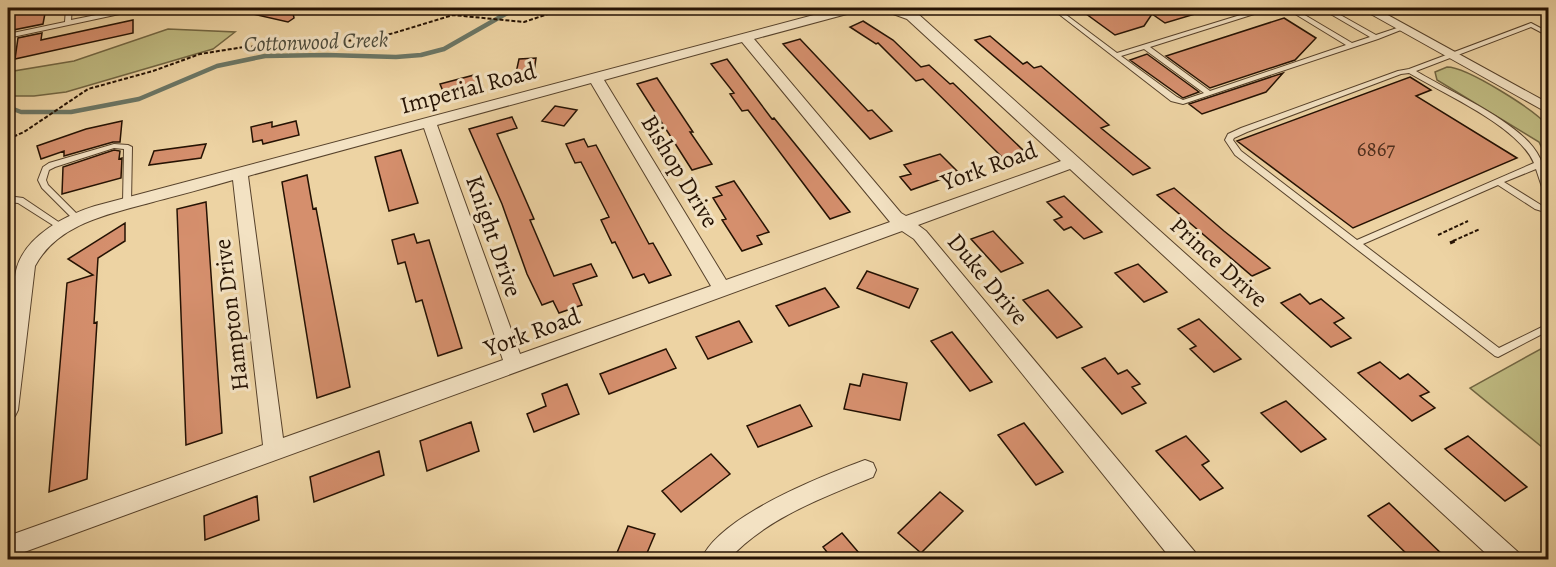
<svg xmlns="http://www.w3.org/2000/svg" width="1556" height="567" font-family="Alegreya,serif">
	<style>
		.green { fill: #bfba81; stroke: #726642; stroke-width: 1.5 }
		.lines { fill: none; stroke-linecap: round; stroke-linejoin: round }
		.stream { stroke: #6b7665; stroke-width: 4.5 }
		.building { fill: #d58f6d; stroke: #251203; stroke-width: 1.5 }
		.lane-casing { stroke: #57422b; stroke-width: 2 }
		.street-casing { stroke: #57422b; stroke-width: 2 }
		.path-far1 { stroke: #251203; stroke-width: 2; stroke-dasharray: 4 2; stroke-linecap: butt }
		.path { stroke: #251203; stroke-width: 3; stroke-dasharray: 5 3; stroke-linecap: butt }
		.lane { fill: #f3e2c3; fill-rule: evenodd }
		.street { fill: #f3e2c3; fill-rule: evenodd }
		.labels { text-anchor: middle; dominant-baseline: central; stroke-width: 6; stroke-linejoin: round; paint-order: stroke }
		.number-label { font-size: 21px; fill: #51311e }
		.far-water-label { font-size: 22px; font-style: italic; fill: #4e4c3c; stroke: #f3e2c3 }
		.street-label { font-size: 24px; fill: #251203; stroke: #f3e2c3 }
	</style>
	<rect width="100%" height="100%" fill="#edd3a3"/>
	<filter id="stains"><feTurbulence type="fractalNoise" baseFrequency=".00333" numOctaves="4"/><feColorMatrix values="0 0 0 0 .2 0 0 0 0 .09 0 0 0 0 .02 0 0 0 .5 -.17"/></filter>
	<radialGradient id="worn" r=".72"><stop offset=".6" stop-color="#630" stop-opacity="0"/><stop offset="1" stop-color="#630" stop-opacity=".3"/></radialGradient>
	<path class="green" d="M168,29L235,32L213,49L66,92L34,96H8V72L74,61Z
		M1447,67C1467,67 1535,110 1548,126V161L1539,142L1437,80L1435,72Z
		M1548,345V452L1470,388Z"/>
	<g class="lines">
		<path class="stream" d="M8,107L21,112H71L139,99L217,66L265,56L327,55L396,57L421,55L444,49L516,8"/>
	</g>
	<path class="building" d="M9,8H46L43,24L8,31Z
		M250,8H292L294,18L288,22L249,13Z
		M1078,8H1204L1205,11L1165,23L1152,14L1144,26L1115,35Z
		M1284,18L1316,38L1295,60L1210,88L1166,56Z
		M133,20V33L15,59L18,38L42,33L41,40Z
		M863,21L893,40L921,67L929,65L950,84L953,83L1024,151L1003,158L923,79L916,81L878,43L876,44L850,27Z
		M990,36L1023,64L1027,62L1034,68L1041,66L1109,125L1101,128L1150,168L1133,175L975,40Z
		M800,39L868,111L872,110L892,131L870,139L783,44Z
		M1147,54L1199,92L1183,98L1130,60Z
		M536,58L534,72L516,73L519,59Z
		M727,59L772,119L774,118L850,212L830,219L748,110L742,111L730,94L734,93L711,64Z
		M1283,73L1266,92L1202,114L1189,104Z
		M478,74L483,86L445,96L440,84Z
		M1410,77L1431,90L1416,96L1517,158L1353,228L1237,141Z
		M657,78L693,132H690L712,164L692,170L637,84Z
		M555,106L577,110L564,126L542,121Z
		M512,117L517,128L497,134L534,219L530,220L554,276L591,264L597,276L573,284L582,305L559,313L553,301L542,305L527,274L502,204L469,129Z
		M122,121L120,142H113L64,156V151L41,159L37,146L86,129Z
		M296,121L299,135L263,144L262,140L253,142L251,127L272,122V127Z
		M584,139L588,147L596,145L649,244L653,243L671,275L649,283L644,274L633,278L615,242L612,243L601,220L609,217L581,162L575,163L566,144Z
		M206,144L201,158L149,165L154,151Z
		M114,150L120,151L119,159L122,158L121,178L62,194L63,167Z
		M401,150L418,203L389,211L375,157Z
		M940,154L959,173L911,190L900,177L911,174L904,165Z
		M307,175L313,209L316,208L350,387L317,398L282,182Z
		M734,181L769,232L757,236L762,244L742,251L722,220L726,219L713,198L722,195L716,187Z
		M1174,188L1224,231L1270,268L1252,276L1157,195Z
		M1064,196L1102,232L1084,239L1071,227L1064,230L1054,220L1062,217L1047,202Z
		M206,202L222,433L186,445L177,209Z
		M125,223V241L98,258L94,323L97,322L87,479L49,492L67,283L93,275L68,259Z
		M993,231L1023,263L1001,272L971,239Z
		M414,234L417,243L429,240L462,348L438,356L422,300L416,302L405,262L398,264L392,240Z
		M1138,264L1167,292L1144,302L1115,273Z
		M867,271L918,289L909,308L857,288Z
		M825,288L839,307L789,326L776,306Z
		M1048,290L1082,327L1057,338L1023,300Z
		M1300,294L1310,304L1321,299L1344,318L1334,323L1351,338L1331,347L1281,303Z
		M1199,319L1241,359L1214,372L1190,349L1196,346L1178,329Z
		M739,321L752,342L708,359L696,337Z
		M952,332L992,382L970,391L931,341Z
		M666,349L676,368L609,394L600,374Z
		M1105,358L1118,374L1127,370L1140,384L1132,387L1146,403L1122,414L1082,368Z
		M1380,362L1400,379L1408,374L1429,392L1420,396L1435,408L1412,421L1358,373Z
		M863,374L907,383L900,420L844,409L850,384L860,386Z
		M567,384L579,414L534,432L527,414L546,406L542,394Z
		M1286,401L1326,439L1301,452L1261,413Z
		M800,405L812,426L758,447L747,426Z
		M471,422L479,451L427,471L420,441Z
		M1024,423L1063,472L1036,485L998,435Z
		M1186,436L1209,461L1202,465L1223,488L1200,500L1156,451Z
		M1468,436L1527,487L1505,501L1445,449Z
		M379,451L384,475L314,502L310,477Z
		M711,454L730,474L681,512L662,491Z
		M940,492L963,511L921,553L898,533Z
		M257,496L259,520L205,540L204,516Z
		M1389,503L1448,560H1413L1368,516Z
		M628,526L655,534L644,560H614Z
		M842,533L865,560H833L823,547Z"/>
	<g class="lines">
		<g class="lane-casing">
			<path id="lane" d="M66,8H72L71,20L131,8H141L138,10L8,38V34L65,22Z
				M1051,8H1057L1117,53L1263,8H1271L1270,9L1150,47L1210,91L1346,45L1287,9L1286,8H1293L1352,43L1370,37L1322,9L1321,8H1328L1376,35L1403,26L1406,28L1378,39L1183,104L1171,101ZM1144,49L1204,93L1183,100L1177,97L1121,56Z
				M1531,23L1548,32V36L1531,27L1416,71C1449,91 1510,118 1533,147C1544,161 1548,179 1548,196L1544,193L1536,169L1504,182L1541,205L1548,207V213L1535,209L1498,185L1363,244L1499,348L1548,324V331L1498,357L1495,356L1235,155L1225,140L1228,134L1241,128L1398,71L1409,69ZM1409,73C1444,94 1518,126 1534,163L1357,240L1241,151L1233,140L1234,138L1247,132L1401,74Z
				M114,144L128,145L132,147L131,203L130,205L127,206L123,203L124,149L114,148L55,167L49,170L46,180L48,185L82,219L78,222L75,221L42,188L38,180L43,167L49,163Z
				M8,196L23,198L66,227L62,230L59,229L18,203L8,202Z"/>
		</g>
		<g class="street-casing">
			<path id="street" d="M840,8H859L858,11L754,39L901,213L906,216L1061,161L907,19L885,11L884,8H901L917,13L1518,552L1521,560H1493L1070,169L918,225L926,231L1195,552L1198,560H1172L914,239L902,231L8,558V536L263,445L233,180C206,188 179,195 153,202C110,214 58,223 35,266L18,410L15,416L8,419C3,380 8,338 13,299C14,289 14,277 17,267C27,235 66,215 95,206ZM742,42L890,222L726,280L604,80ZM591,83L711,286L520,354L437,125ZM424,128L503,360L283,438L248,176Z
				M1360,8H1375L1548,103V113Z
				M865,460L873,463L876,470L873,477C822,498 766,518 728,560H701C719,516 822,476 865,460Z"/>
		</g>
		<path class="path-far1" d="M8,139L24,132L88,89L153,71L200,54L244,47L374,39L453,15L524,22L566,8
			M1438,235L1468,221
			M1453,241L1480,229"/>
		<path class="path" d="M1450,243L1457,240"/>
		<use href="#lane" class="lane"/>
		<use href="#street" class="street"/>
	</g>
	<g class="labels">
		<g class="number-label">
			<text x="1376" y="149">6867</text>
		</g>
		<g class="far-water-label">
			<text transform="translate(316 42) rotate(-2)">Cottonwood Creek</text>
		</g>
		<g class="street-label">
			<text transform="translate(468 88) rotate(-15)">Imperial Road</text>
			<text transform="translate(989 166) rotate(-20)">York Road</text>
			<text transform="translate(680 171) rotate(59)">Bishop Drive</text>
			<text transform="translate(494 236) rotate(71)">Knight Drive</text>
			<text transform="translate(1219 262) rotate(42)">Prince Drive</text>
			<text transform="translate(988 279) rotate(50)">Duke Drive</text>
			<text transform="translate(231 315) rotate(-97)">Hampton Drive</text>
			<text transform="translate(532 332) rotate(-20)">York Road</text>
		</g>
	</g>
	<rect width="1556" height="567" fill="none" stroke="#edd3a3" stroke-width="30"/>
	<rect x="9" y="9" width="1538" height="549" fill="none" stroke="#251203" stroke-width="3"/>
	<rect x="15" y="15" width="1526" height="537" fill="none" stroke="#251203" stroke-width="1.5"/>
	<rect width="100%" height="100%" filter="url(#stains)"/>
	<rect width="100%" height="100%" fill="url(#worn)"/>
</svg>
